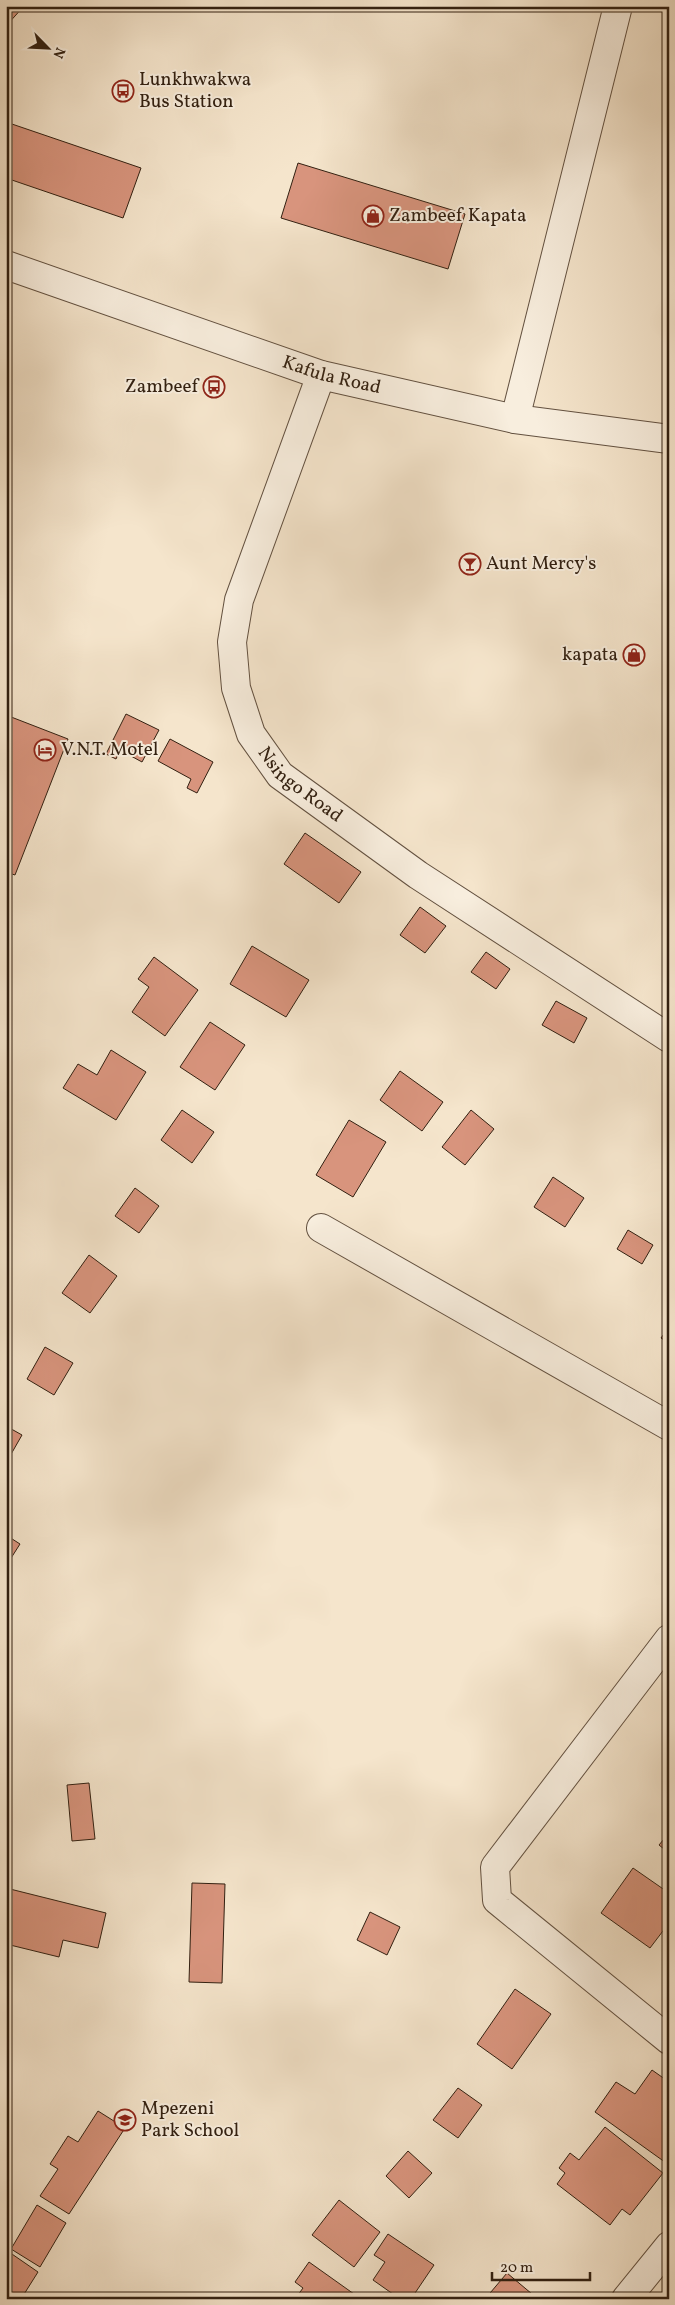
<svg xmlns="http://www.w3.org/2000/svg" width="675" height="2305" font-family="Vollkorn,serif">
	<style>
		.building { fill: #d8947d; stroke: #322011 }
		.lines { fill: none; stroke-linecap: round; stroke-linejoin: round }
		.minor-casing { stroke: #635140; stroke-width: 30 }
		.minor { stroke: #f8eede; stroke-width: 28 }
		.labels { text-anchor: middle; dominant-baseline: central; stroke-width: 4; stroke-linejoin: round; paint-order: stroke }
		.poi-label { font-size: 19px; fill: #322011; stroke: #f8eede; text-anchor: start }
		.street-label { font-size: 19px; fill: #322011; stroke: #f8eede }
	</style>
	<rect width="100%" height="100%" fill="#f5e5cc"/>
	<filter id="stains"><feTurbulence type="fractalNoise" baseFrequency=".004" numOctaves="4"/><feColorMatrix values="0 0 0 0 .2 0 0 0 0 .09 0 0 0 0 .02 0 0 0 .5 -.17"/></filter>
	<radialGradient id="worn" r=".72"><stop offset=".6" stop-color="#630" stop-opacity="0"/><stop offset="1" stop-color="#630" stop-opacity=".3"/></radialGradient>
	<path class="building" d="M6,6H24L6,26Z
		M6,122L141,168L123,218L6,178Z
		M298,163L465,214L448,269L281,218Z
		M126,714L159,730L142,762L120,750L116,759L106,754Z
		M6,715L68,739L15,875L6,872Z
		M170,739L213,762L197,793L187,788L191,779L158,761Z
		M305,833L361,872L339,903L284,864Z
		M420,907L446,926L425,953L400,935Z
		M252,946L309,980L286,1017L230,984Z
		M486,952L510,969L496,989L471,972Z
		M154,957L198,990L165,1036L132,1012L149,987L138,979Z
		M556,1001L587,1018L574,1043L542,1025Z
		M210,1022L245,1045L215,1090L180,1067Z
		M111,1050L146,1072L116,1120L63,1088L78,1064L97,1075Z
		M400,1071L443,1102L422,1131L380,1100Z
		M182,1110L214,1132L192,1163L161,1140Z
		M471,1110L494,1129L465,1165L442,1147Z
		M349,1120L386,1142L353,1197L316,1175Z
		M553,1177L584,1198L565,1227L534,1207Z
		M135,1188L159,1206L139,1233L115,1216Z
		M628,1230L653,1245L642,1264L617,1249Z
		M89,1255L117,1276L90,1313L62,1293Z
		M669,1327V1343L661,1338Z
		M45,1347L73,1363L54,1395L27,1379Z
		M6,1426L22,1435L6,1463Z
		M6,1535L20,1544L6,1566Z
		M89,1783L95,1839L72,1841L67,1785Z
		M669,1833V1853L659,1845Z
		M633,1868L669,1893V1923L650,1948L601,1913Z
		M192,1883L225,1884L222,1983L189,1982Z
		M6,1888L106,1913L98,1948L63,1940L59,1957L6,1944Z
		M370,1912L400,1927L387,1955L357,1940Z
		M515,1989L551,2014L512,2069L477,2044Z
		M652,2070L669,2082V2165L595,2112L616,2082L635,2094Z
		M458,2088L482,2105L458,2138L433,2120Z
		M98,2111L125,2128L69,2214L40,2196L58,2169L50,2164L68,2136L78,2142Z
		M605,2127L663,2173L630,2215L622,2209L610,2225L557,2184L565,2173L559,2168L570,2153L579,2160Z
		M408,2151L432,2173L409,2198L386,2176Z
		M339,2200L380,2232L354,2267L312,2235Z
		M37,2205L66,2223L40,2267L11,2249Z
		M388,2234L434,2265L411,2299H400L373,2280L385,2262L374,2255Z
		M9,2252L38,2272L21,2299H6V2256Z
		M309,2262L354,2294L351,2299H295L303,2288L295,2282Z
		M507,2273L538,2299H485Z"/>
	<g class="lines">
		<g class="minor-casing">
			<g id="minor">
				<path id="s1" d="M6,265L321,375L515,419L669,439"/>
				<path id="s2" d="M321,375L239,600L232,642L236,688L251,734L280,775L418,875L669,1038"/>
				<path d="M515,419L618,6"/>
				<path d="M321,1228L669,1426"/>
				<path d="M669,1639L495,1867L497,1900L669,2040"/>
				<path d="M626,2299L669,2246"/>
			</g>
		</g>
		<use href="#minor" class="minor"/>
	</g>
	<defs>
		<g id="bus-ring" transform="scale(1.125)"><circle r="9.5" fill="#f8eede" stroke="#8f2418" stroke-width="1.5"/><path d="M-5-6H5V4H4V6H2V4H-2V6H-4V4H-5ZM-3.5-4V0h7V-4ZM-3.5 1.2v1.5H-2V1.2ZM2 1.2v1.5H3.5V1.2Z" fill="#8f2418"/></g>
		<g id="shop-ring" transform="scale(1.125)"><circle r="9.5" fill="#f8eede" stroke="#8f2418" stroke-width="1.5"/><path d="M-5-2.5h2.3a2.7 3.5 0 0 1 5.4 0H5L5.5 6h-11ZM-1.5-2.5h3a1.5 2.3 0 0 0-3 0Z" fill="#8f2418"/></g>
		<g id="bar-ring" transform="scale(1.125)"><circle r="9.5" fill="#f8eede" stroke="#8f2418" stroke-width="1.5"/><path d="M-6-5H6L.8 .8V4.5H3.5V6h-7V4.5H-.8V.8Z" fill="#8f2418"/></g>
		<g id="hotel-ring" transform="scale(1.125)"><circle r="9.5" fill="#f8eede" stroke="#8f2418" stroke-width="1.5"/><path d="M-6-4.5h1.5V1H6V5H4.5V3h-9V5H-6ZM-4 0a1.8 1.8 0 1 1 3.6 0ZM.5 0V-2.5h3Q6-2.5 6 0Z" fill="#8f2418"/></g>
		<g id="school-ring" transform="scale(1.125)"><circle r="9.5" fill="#f8eede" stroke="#8f2418" stroke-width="1.5"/><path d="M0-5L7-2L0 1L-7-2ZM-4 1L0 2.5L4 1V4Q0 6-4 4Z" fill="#8f2418"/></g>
	</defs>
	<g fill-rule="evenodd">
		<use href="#bus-ring" x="123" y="91"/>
		<use href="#shop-ring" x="373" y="216"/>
		<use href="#bus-ring" x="214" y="387"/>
		<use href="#bar-ring" x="470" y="564"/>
		<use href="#shop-ring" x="634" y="655"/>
		<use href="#hotel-ring" x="45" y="750"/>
		<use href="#school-ring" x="125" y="2120"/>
	</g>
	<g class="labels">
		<g class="poi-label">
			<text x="139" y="80">Lunkhwakwa<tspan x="139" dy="22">Bus Station</tspan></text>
			<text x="389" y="216">Zambeef Kapata</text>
			<text x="198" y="387" text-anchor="end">Zambeef</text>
			<text x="486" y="564">Aunt Mercy's</text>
			<text x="618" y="655" text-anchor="end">kapata</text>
			<text x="61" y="750">V.N.T. Motel</text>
			<text x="141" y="2109">Mpezeni<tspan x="141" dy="22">Park School</tspan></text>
		</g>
		<g class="street-label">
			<text stroke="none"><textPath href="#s1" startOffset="344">Kafula Road</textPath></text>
			<text stroke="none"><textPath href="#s2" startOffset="448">Nsingo Road</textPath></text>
		</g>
	</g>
	<rect width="675" height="2305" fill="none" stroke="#f5e5cc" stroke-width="25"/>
	<rect x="8" y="8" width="660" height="2290" fill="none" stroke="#322011" stroke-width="2.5"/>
	<rect x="12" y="12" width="650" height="2280" fill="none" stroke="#322011"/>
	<g transform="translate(48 48) rotate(114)" stroke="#f8eede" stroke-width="4" paint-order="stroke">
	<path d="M0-4L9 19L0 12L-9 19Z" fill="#322011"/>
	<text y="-8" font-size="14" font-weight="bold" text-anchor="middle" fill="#322011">N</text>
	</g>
	<path d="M492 2272v8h98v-8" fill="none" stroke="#322011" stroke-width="2.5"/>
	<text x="500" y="2272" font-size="15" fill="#322011" stroke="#f8eede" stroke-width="4" paint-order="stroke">20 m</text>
	<rect width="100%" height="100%" filter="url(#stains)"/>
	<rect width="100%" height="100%" fill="url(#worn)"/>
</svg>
